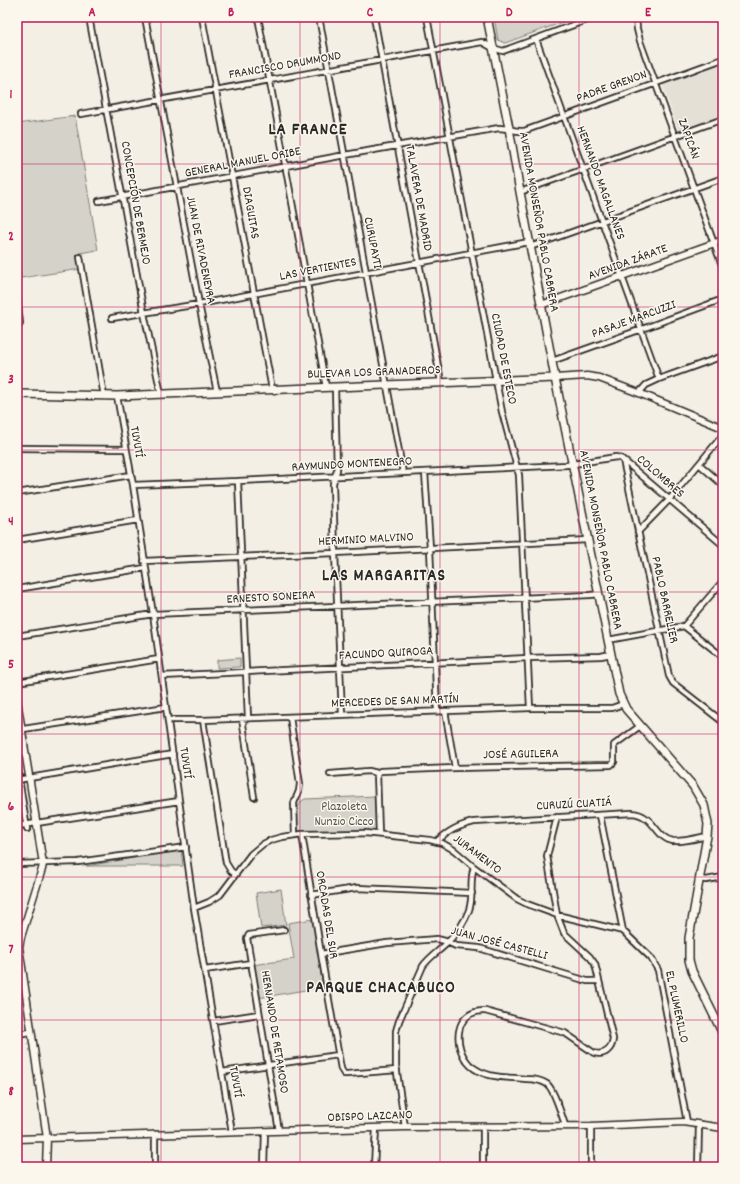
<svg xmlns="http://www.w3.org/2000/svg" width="740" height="1184" font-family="Dekko,sans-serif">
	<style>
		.built { fill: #e4e0d6 }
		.green { fill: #d5d2c9; stroke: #807e7a }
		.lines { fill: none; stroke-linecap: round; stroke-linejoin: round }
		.street-casing { stroke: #2b2b2b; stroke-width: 8 }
		.secondary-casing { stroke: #2b2b2b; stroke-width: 9 }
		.primary-casing { stroke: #2b2b2b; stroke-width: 10 }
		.street { stroke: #fbf7ec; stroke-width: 4.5 }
		.secondary { stroke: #fbf7ec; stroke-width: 6 }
		.primary { stroke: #fbf7ec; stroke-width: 7 }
		.grid { fill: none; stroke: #c2185b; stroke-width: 1; stroke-opacity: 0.55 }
		.labels { text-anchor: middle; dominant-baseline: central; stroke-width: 3; stroke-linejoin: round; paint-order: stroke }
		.street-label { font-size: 13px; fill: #2b2b2b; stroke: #fbf7ec }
		.park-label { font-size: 13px; fill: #565552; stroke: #fbf7ec }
		.district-label { font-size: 17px; font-weight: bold; letter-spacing: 1px; fill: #2b2b2b; stroke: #fbf7ec }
		.neatline { fill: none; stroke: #c2185b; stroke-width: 1.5 }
		.grid-label { font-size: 13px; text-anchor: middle; font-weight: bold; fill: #c2185b }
	</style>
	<rect width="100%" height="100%" fill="#f3efe4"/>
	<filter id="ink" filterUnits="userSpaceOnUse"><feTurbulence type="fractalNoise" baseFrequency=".025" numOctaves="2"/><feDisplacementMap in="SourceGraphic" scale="8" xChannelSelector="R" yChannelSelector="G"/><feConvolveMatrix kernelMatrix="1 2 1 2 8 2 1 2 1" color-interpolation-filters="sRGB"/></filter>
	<g filter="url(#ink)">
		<path class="built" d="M723,61V116L679,132L662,83Z"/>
		<path class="green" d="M494,17H577L505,43L498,40Z
			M75,116L98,250L79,253L81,269L21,278L17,255V124Z
			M240,658V667L217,668V660Z
			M377,796L378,831L298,832C297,822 294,804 305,799Z
			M181,850L183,866H86Z
			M281,889L286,925L261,928L256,893Z
			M313,919L323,987L258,998L252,965L294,959L288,923Z"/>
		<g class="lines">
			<g class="street-casing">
				<path id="street" d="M89,17L144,313L161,394
					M145,17L199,304L217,392
					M202,17L272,389
					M258,17L326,387
					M319,17L403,473
					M374,17L441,382
					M427,17L502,412L519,475L530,708
					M636,17L637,29L640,41L723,268
					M536,39L659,379
					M81,114L482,42L493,48L503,51L595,17
					M520,192L723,119
					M99,201L345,155L499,128C508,128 515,132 524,131L723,59
					M530,247L723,178
					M80,257L104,396
					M17,299L20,323L17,326
					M112,318L199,304L529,242
					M552,361L642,329L723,299
					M335,387L337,470L333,483L335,553L342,714
					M639,393L646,385L659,379L723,356
					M117,396L133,485L153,614L194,908L232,1132
					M17,448L126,449
					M623,460L669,676L673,683L723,722
					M699,464L723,485
					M425,472L430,548L437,711
					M238,481L248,718
					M133,485L238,481L567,465L616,457L622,459L723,545
					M17,493L131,475
					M638,532L669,500L723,435
					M17,540L138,520
					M144,561L335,553L588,540
					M17,589L145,568
					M684,626L723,657
					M17,636L153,614L590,595L599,594
					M608,640L684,626L723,581
					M162,676L528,658L601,656L611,654
					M17,682L159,659
					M445,711L455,768
					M290,717L300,784L299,791L294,803L295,835
					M242,718L254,797
					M168,720H203L530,708H612L623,704
					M203,720L226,863L231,871L235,874
					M17,730L166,707
					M17,766L27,829
					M377,773L379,834
					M330,774L369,771L377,773L380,771L455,768L611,765L614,762V745L640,726
					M17,780L173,754
					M600,815L623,931L651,958L658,970L687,1122
					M557,817L547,856L557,915L564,933L590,957L595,964L613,1039C612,1049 605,1056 594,1053L565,1033L485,1011C454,1010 452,1047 470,1065C485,1079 508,1077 526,1079C533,1079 541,1080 547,1084C554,1089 562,1116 565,1125
					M17,826L179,801
					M302,834L321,954L341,1069L344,1074H347L397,1070
					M437,841C449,831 457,826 474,822L632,813C655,815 655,838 673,841C683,842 697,838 707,836
					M17,864L78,862L186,847
					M699,879L706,880L723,877
					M311,895L344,890L357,888L472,893
					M194,908L209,902L220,895L251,854L263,844L271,840L282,837L302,834L365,833L430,840L442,843L454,850L474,867L517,899L527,904L557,915L623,931
					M321,954L387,943L437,939L445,941L456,946L479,948L587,981H599
					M205,970L251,963
					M214,1021L259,1014
					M17,1034L31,1032
					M222,1072L338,1055
					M591,1126V1167
					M405,1127L396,1066V1031L399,1021L423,966C430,956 441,950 448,942C457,933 465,921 469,910C474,896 469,880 474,867
					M279,1131L247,938L249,935L284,930
					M155,1167V1134
					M264,1167L265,1131
					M374,1167L376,1128
					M483,1167V1127
					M698,1167L699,1125"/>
			</g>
			<g class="secondary-casing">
				<path id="secondary" d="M541,305L723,240
					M555,378L587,376L599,378L639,393L723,428
					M17,700L43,864L42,869L21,937L19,947L47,1138L46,1167
					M17,1139L47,1138L405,1127L591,1126L683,1122L723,1128"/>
			</g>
			<g class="primary-casing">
				<path id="primary" d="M487,17L509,128L520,192L555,378L619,694L626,709L693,786L704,805L708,824L707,836L689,938V960L692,971L723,1034
					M17,394L117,396L555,378"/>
			</g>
			<use href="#street" class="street"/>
			<use href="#secondary" class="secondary"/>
			<use href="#primary" class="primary"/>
		</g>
	</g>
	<path class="grid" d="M161,17V1167M300,17V1167M440,17V1167M579,17V1167M17,164H723M17,307H723M17,450H723M17,592H723M17,734H723M17,877H723M17,1020H723"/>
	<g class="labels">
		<g class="street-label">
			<text transform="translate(285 66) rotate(-10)">FRANCISCO DRUMMOND</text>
			<text transform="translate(612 87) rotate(-20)">PADRE GRENON</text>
			<text transform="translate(688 139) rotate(70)">ZAPICÁN</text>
			<text transform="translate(243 163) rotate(-11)">GENERAL MANUEL ORIBE</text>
			<text transform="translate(600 183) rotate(70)">HERNANDO MAGALLANES</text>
			<text transform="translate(418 198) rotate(80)">TALAVERA DE MADRID</text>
			<text transform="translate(135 203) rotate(80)">CONCEPCIÓN DE BERMEJO</text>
			<text transform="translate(250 213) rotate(80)">DIAGUITAS</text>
			<text transform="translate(538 222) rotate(80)">AVENIDA MONSEÑOR PABLO CABRERA</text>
			<text transform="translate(372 243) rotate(79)">CURUPAYTI</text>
			<text transform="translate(200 250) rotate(79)">JUAN DE RIVADENEYRA</text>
			<text transform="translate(628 263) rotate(-20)">AVENIDA ZÁRATE</text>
			<text transform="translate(318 270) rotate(-11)">LAS VERTIENTES</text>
			<text transform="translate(634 320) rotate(-20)">PASAJE MARCUZZI</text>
			<text transform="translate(503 359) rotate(79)">CIUDAD DE ESTECO</text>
			<text transform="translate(374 373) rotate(-2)">BULEVAR LOS GRANADEROS</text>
			<text transform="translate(136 442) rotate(80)">TUYUTÍ</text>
			<text transform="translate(352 465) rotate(-3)">RAYMUNDO MONTENEGRO</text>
			<text transform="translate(660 477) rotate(41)">COLOMBRES</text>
			<text transform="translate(366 540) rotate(-3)">HERMINIO MALVINO</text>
			<text transform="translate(600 540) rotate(79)">AVENIDA MONSEÑOR PABLO CABRERA</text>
			<text transform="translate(271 598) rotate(-3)">ERNESTO SONEIRA</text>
			<text transform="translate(664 600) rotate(78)">PABLO BARRELIER</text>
			<text transform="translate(386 654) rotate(-3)">FACUNDO QUIROGA</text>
			<text transform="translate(395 702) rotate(-2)">MERCEDES DE SAN MARTÍN</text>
			<text transform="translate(521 755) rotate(-1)">JOSÉ AGUILERA</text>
			<text transform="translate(185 763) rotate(82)">TUYUTÍ</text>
			<text transform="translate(574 805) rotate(-3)">CURUZÚ CUATIÁ</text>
			<text transform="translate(477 855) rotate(37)">JURAMENTO</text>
			<text transform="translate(326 915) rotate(81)">ORCADAS DEL SUR</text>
			<text transform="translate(499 944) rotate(15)">JUAN JOSÉ CASTELLI</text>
			<text transform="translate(676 1007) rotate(78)">EL PLUMERILLO</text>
			<text transform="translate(274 1032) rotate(81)">HERNANDO DE RETAMOSO</text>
			<text transform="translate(235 1082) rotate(80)">TUYUTÍ</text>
			<text transform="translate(370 1117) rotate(-2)">OBISPO LAZCANO</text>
		</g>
		<g class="park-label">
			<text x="344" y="807">Plazoleta<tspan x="344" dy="15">Nunzio Cicco</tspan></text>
		</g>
		<g class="district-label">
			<text x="308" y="131">LA FRANCE</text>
			<text x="384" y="577">LAS MARGARITAS</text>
			<text x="381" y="989">PARQUE CHACABUCO</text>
		</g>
	</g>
	<rect width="740" height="1184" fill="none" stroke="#fbf7ec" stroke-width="44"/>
	<rect x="22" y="22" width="696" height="1140" class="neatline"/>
	<g class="grid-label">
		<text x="92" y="16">A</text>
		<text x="231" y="16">B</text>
		<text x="370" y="16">C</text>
		<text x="509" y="16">D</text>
		<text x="648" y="16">E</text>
		<text x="11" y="98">1</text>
		<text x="11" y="240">2</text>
		<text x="11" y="383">3</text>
		<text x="11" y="525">4</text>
		<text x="11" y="668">5</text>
		<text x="11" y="810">6</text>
		<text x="11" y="953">7</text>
		<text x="11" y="1095">8</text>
	</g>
</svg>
